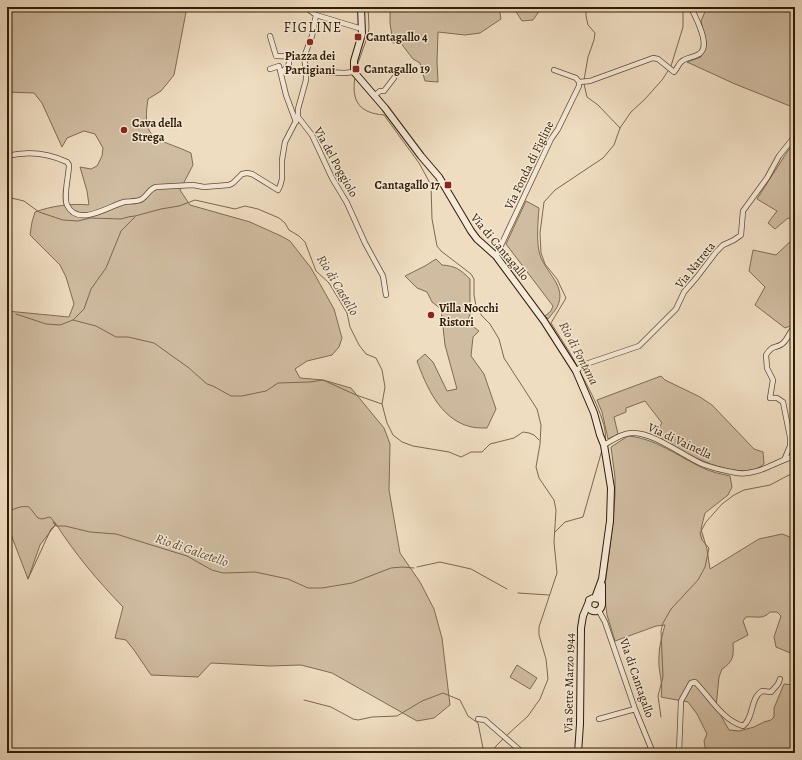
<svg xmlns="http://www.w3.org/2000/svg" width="802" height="760" font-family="Alegreya,serif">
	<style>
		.green { fill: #cfbca1; stroke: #806c52 }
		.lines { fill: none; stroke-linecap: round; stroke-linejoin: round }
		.stream { stroke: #7c684e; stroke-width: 1 }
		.street-casing { stroke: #604c32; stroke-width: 6 }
		.secondary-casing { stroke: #311c03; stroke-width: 8 }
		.street { stroke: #f5e9d7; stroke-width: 4.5 }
		.secondary { stroke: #f5e9d7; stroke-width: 6 }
		.poi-dot { fill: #8f2418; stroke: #f5e9d7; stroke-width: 1.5 }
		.labels { text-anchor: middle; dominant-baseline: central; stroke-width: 3; stroke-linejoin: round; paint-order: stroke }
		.poi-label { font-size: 12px; font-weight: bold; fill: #311c03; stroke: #f5e9d7; text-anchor: start }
		.street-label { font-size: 12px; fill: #311c03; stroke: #f5e9d7 }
		.water-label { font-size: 13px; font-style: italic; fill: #5d482f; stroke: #f5e9d7 }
		.quarter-label { font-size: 14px; letter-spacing: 1px; fill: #311c03; stroke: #f5e9d7 }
	</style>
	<rect width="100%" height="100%" fill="#efddc1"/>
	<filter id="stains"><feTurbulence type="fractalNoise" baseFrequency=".005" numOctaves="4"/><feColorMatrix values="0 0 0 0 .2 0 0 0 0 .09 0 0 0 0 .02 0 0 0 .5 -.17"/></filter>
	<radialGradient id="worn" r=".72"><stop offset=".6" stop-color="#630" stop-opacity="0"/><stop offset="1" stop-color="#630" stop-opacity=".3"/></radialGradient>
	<path class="green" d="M7,7H187L174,75L161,91L148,99C141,143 157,137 191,153L193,165L180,190L190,205L250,222L281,236L290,241L311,268L334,309L342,338L339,347L332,355L307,361L295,369L300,378L323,380L351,388L384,428L390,444L389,490L400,553L420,582L434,609L442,638L450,705L434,718L417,721L332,673L301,665L270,666L211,663L198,677L151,675L134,650L126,640L115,638L123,607C98,581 75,554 56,524L40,545L28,579L10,532H7V311L69,317L74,304L66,277L60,265L30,235L32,222L35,212C51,206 72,203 89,205L87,191L80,167L91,169L97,166L102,156L103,148L95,134L84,131L67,138L62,147L42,103L34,93L7,92Z
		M390,7H499L501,19L480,33L465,35L438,32L437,62L438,82L425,81L420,63L413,59L400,42L393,43L390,23Z
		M513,7H542L533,20L522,21Z
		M707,7H795V108L735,84L687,62L701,57L706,43L701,21Z
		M795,142V221L788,218L775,229L768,223L777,211L757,199L787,152Z
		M526,201L539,208C538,221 536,243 540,255C545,272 568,287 557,307C555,311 551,315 548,319L545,316L551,311L553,306L506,244Z
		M795,237V324L785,328L755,305L765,287L749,271L753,250L776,255Z
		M436,259L442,265C455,266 460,269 470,279V302L472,309L467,322L479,331L473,337L471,356L484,374L496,409L487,428C481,428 473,428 468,426C440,418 426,386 417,361L425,354L433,362L447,391L457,389L445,345L441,309L432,302L427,292L417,288L405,276L425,266Z
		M661,376L665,380L700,397L712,405L754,449L763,452L764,464C762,465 759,468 756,469C726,478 679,450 654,435L662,423L645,401L626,408V412L614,417L618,434L608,439L602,412L597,400Z
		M628,436C655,438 679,457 703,468C711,472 721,474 730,476L732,487L728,495L705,513L701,529L707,549L710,569L759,539L782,534L795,539V655L776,647L774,637L781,616L777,612H770C763,620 755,616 746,617L743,621L748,635L733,643C734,656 733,662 722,669L719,677L716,707L729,730L739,731L754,727L764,722L771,720L774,717V708L784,684L795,685V753H706L704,741L707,734L697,714L688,702L661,697C663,686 660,676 659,666C658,651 661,639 665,625L656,626L615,641L607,615L604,593L613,523L615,495V477L611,447Z
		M517,665L537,678L530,689L510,677Z"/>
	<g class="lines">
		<path class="stream" d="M357,66L368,35L369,27L368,7
			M671,66L683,27V7
			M355,77C351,101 359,113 384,115L419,163L431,185L432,219L437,246L441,251L471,274L474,279V295L476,306L482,316L490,324L499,339L504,358L537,409L541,425L540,444L536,467L539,478L554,500L556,510L554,542L557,573L539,627V635L546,659L548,679L540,699L528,716L506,736
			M584,80L588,57L594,40L595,33L588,25L586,16V7
			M584,84L587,97L598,105L620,128
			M7,197L24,201L39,212L63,220L78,221L90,218L121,219L128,217L135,216L161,209L179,206L195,200L235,209L245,206L258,209L279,218L285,223L289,230L299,236L305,242L316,271L329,283L347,313L350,327L359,345L366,354L376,358L382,370L385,387L382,404L387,423L393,435L402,442L413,446L449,452L461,457L471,452H482L490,444L514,438L523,432L529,433L534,435L539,440
			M16,314L46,324L60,325L73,320L84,309L91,289L106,268L121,231L135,217
			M73,320L96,326L116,337H128L154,343L189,368L207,384L213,386L231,396H242L266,391L278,383L310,382L323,380L356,395L382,404
			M578,368L570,353L551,323L566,298L557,279L545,264L541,253L540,233L544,202L555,190L603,158L614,145L620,128L631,112L645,99L662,80L668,71
			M579,370C587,385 609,424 605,440
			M7,512C14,509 22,505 29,507L38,518L42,519L50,517L56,524L53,522L56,526H65L90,532L116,534L187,556L212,570L223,573L255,572L288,579L308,588H322L352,583L391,568L402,567L414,568
			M555,532L565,522L583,517L602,450
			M417,567L440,562L471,569L507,589
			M28,579L51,529L55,526
			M518,593L549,595
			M304,700L331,707L353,719L358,720L372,717L397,716L422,701L443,693L460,700L468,716L478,723L484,753
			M661,717L658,696L663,677L661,631L663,623L671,609L698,580L705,567L709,548L702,540L700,533L706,522L722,504L734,495L744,490L770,485L789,475H795
			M7,741L15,753
			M492,753L496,746L504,738"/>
		<g class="street-casing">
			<path id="street" d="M308,7V9L316,15L362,29
				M270,36L276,56L304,57
				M304,57L306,71L344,73L354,72
				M304,57L312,36L316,15
				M270,69L279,66L286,95L296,122
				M554,70L576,78L579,82
				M306,71V80L298,109V117L312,135L332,178L347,203L365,243L383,276L386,295
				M281,74L289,64V56
				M579,82L590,81L653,58L658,59L674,72C677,69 678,65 681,62C686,57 693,58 699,54C712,46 695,17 691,7
				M374,96L380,91H384L394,78
				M7,156C27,151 48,153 67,162L69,165C69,175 63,197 67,205C78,228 109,206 124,202C129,201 138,202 142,199C148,195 149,189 156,187L193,185L204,187L229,185L233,183L242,174L247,173L252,174L278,190L280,186L282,179V160L285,142L298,117
				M496,256L551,139L558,129L579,86V82
				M576,371L583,365L639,346L676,309L684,292L697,277L716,252L723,245L734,240L741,235L743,211L767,178L779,156L795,136
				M604,445C613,440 622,433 632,433C653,432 682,455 702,464C712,468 726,471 737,473C758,476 776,461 795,456
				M785,458L790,446V437L783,402L777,398H770L773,380L767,368L766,355C773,344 775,349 782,344C788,340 789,331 795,327
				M599,611L605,622L635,709L653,753
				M478,719L485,720L523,753
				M599,719L635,709
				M679,753L681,701L691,683L695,682C710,697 722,720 743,726C754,718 750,698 762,691L771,692L778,684L780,679"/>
		</g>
		<g class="secondary-casing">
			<path id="secondary" d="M361,7L362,34L354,61V72L385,108L421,156L439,177L471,231L477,239L496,256L544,321L576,371L594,413L600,435L604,445L611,488L610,521L602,579L595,598
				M602,603L600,599L593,598L589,600L588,607C592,613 600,613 602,605V585
				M578,753L580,724L581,628L583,616L588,604"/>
		</g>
		<use href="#street" class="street"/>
		<use href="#secondary" class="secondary"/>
	</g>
	<g class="poi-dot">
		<rect x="354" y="33" width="8" height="8" rx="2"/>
		<circle cx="310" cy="42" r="4"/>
		<rect x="352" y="65" width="8" height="8" rx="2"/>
		<circle cx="124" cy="130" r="4"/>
		<rect x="444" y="181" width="8" height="8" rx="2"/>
		<circle cx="431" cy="315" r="4"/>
	</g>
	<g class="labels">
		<g class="poi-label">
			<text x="366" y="37">Cantagallo 4</text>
			<text x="310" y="56" text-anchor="middle">Piazza dei<tspan x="310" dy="14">Partigiani</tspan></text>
			<text x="364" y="69">Cantagallo 19</text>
			<text x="132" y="123">Cava della<tspan x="132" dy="14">Strega</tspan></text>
			<text x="440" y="185" text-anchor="end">Cantagallo 17</text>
			<text x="439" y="308">Villa Nocchi<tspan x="439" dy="14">Ristori</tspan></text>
		</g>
		<g class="street-label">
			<text transform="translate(336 162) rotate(61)">Via del Poggiolo</text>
			<text transform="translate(529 165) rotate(-64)">Via Fonda di Figline</text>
			<text transform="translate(500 247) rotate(50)">Via di Cantagallo</text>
			<text transform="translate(695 265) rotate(-51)">Via Natreta</text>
			<text transform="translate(680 441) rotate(25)">Via di Vainella</text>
			<text transform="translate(637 678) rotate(71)">Via di Cantagallo</text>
			<text transform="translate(569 683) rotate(-89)">Via Sette Marzo 1944</text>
		</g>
		<g class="water-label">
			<text transform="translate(338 285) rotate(59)">Rio di Castello</text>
			<text transform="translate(579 353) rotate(62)">Rio di Fontana</text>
			<text transform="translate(192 550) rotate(19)">Rio di Galcetello</text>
		</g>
		<g class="quarter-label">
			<text x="313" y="27">FIGLINE</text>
		</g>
	</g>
	<rect width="802" height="760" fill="none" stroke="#efddc1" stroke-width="24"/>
	<rect x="8" y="8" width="786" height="744" fill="none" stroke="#311c03" stroke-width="2"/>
	<rect x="12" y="12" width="778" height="736" fill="none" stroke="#311c03"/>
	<rect width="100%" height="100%" filter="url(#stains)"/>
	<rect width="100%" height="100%" fill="url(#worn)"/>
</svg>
